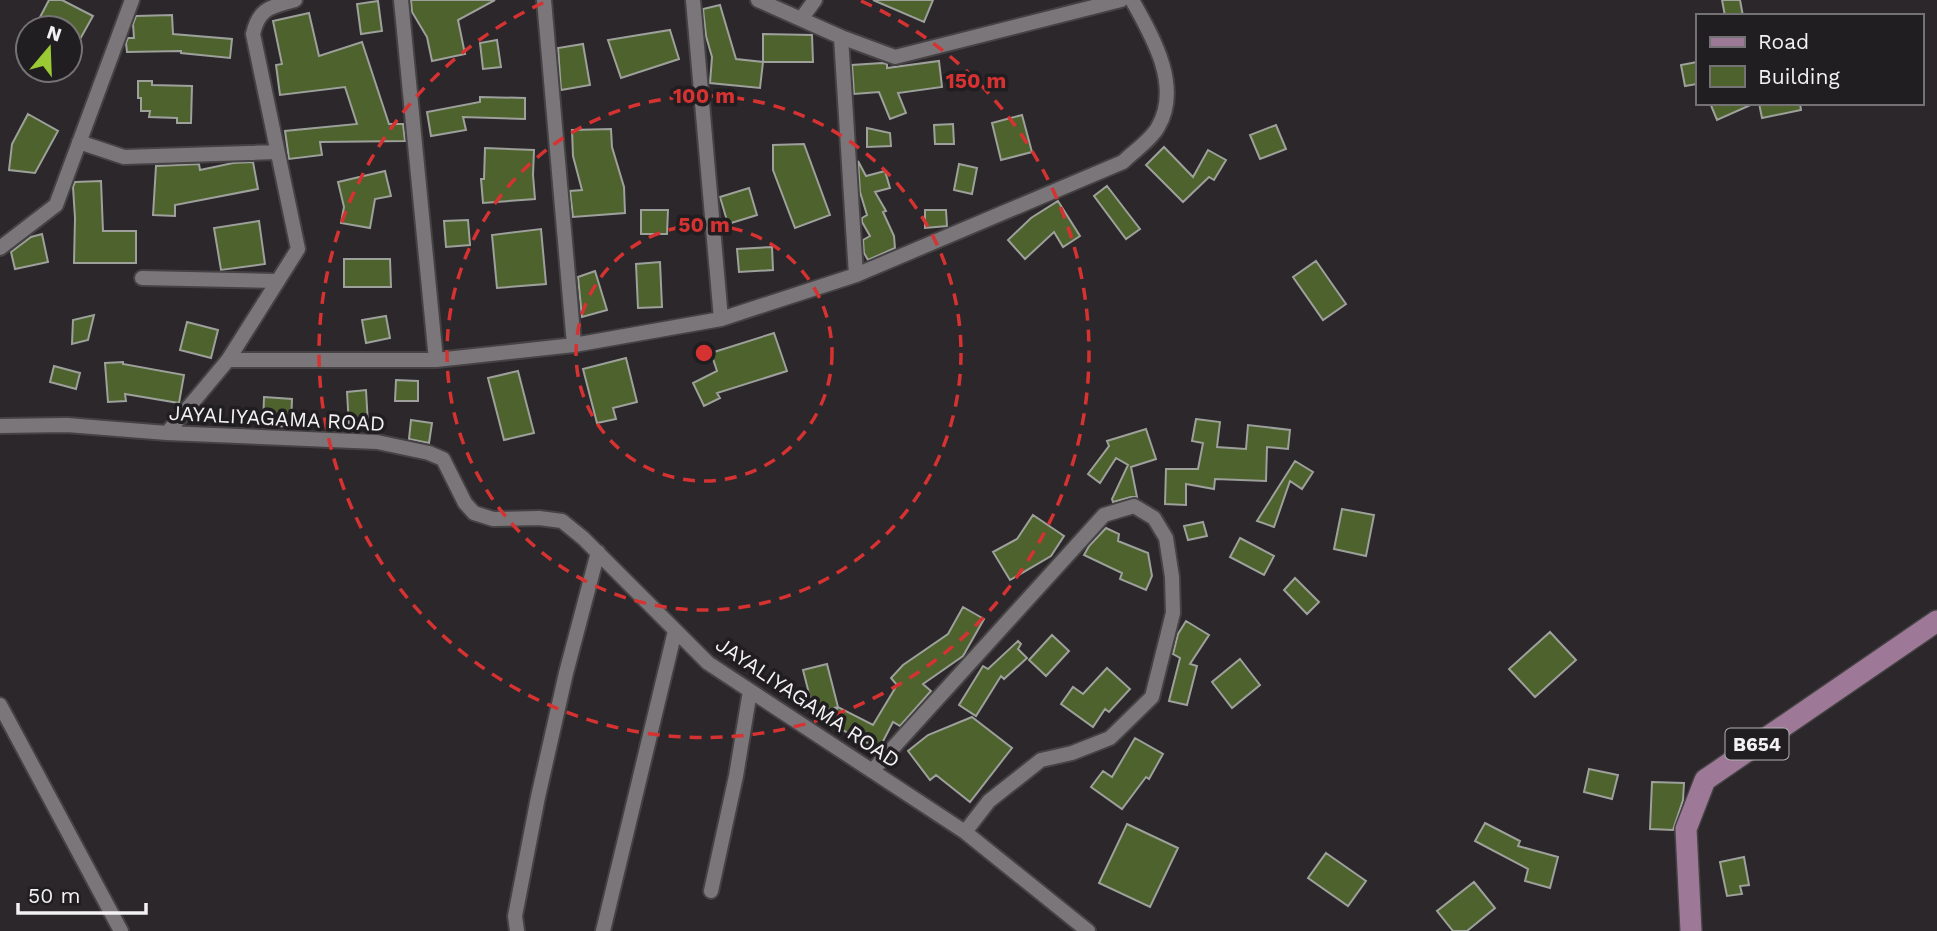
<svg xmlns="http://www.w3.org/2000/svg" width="1937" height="931" font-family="'Work Sans',sans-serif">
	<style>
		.building { fill: #4e622e; stroke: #9da09b; stroke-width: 2 }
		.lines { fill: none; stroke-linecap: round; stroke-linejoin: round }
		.street-casing { stroke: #454244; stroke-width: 18 }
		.primary-casing { stroke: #454244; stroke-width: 24 }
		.street { stroke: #7b767a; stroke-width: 14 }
		.primary { stroke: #9d7897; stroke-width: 21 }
		.ring { fill: none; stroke: #d73232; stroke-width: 3.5; stroke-dasharray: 12 9 }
		.labels { text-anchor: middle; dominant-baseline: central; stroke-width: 7; stroke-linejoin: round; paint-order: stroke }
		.shield { fill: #211e21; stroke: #b4b2b4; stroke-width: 2 }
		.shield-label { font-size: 19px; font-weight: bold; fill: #f3f1f3 }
		.street-label { font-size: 21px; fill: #f3f1f3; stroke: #211e21 }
		.centre { fill: #d73232; stroke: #211e21; stroke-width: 3.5 }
		.ring-label { font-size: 21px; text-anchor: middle; font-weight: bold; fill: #d73232; stroke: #211e21; stroke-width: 7; stroke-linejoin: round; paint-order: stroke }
	</style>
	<rect width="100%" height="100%" fill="#2b272a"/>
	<path class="building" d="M49,0H62L93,16L70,57V28H56L39,19Z
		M411,0H495L458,20L465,54L432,61L427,37L412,12Z
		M873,0H933L924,22Z
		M1722,0H1740L1743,16H1725Z
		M378,1L382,31L361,34L357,4Z
		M720,5L736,59L763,62L760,88L710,83L712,57L706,36L703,9Z
		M309,13L319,56L362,42L389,124H403L405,141L320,142L322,155L289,159L285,131L357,124L345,87L280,95L276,65L282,64L273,21Z
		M172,15L173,34L232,39L230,58L181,53V51L127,52L126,43L128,38H134L133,24L136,16Z
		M670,30L679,59L621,78L608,40Z
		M763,34L812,35L813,62H763Z
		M497,40L501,67L483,69L480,43Z
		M583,44L590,85L561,90L558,48Z
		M939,61L942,87L898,93L906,113L890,119L879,92L854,94L852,65L882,63L887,64V68Z
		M1697,62V84L1685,86L1681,65Z
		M138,81H152V85L192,86L191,123H177V118L149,117L150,111H141V98H138Z
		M480,97L525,98V119L463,117L466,130L431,136L427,112L480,102Z
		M1710,103H1755L1717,120Z
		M1759,103H1800L1801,110L1762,118Z
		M28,114L58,131L35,173L9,170L12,144Z
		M1022,115L1032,152L1001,160L992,123Z
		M953,124L954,144H935L934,125Z
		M1276,125L1286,149L1260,159L1250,135Z
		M867,128L890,133L891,146L867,147Z
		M611,129L612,147L624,187L625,213L573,217L570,191L582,190L573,156L572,130Z
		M804,144L830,215L795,228L773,170V145Z
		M1164,147L1193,177L1208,150L1226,160L1214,180L1209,177L1183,202L1146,165Z
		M485,148L534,150L533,175L535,199L483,203L481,179H484Z
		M858,161L866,176L885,171L890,188L875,192L886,211L883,212L894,236L895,248L868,260L864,253L863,240L870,236L862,222V218L867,215L860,192Z
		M253,162L258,189L175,205V216L153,215L156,166L199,164L200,170L233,163Z
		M959,164L977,168L972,194L954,190Z
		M385,171L391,196L375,199L370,228L341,223L344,207L338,182Z
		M101,181L103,231H136V263H74L75,218L73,187L75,182Z
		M1107,186L1140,229L1126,239L1094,196Z
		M749,188L757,215L728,224L720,197Z
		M1058,201L1080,236L1063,247L1054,232L1025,259L1008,240L1031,218Z
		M641,210H668L667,234H641Z
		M925,210H946L947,226L925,228Z
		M468,220L470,245L446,247L444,221Z
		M259,221L265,264L221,270L214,228Z
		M541,229L546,284L497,288L492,235Z
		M42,234L48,262L15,269L11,252L31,237Z
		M772,247L773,270L739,272L737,249Z
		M344,259H390L391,287H344Z
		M1316,261L1346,304L1323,320L1293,277Z
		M660,262L662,307L638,308L636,264Z
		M595,271L607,310L582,317L578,277Z
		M94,315L88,340L72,344L73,320Z
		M386,316L390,338L366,343L362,320Z
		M187,322L218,330L211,358L180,350Z
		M774,333L787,371L717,393L720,398L704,406L693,383L717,371L711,353Z
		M626,358L637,402L613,408L616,419L597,423L583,369Z
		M123,362V364L184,375L179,403L125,394L126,401L108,402L105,363Z
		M54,366L80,373L76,389L50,382Z
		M518,371L534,433L504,440L488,378Z
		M396,380L418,381V401H395Z
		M366,390L368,425L349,426L347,392Z
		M264,397L292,399L291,427L263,425Z
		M1196,419L1220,422L1217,447L1246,449L1248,425L1290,430L1288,449L1267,447L1266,481L1215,479L1214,489L1186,484V505L1165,504L1166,469H1198L1203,443L1192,441Z
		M411,420L432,423L429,443L409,439Z
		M1146,429L1156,459L1131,467L1137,497H1131L1113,502L1112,499L1128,465L1116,458L1100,483L1088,474L1109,446L1107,441Z
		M1295,461L1313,472L1302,489L1290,481L1274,527L1257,521Z
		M1342,509L1374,515L1366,556L1334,549Z
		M1033,515L1064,536L1051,556L1010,580L993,552L1017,539Z
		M1203,522L1207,536L1188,540L1184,526Z
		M1106,528L1119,534L1118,541L1148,553L1152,576L1146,590L1120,579L1122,573L1084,555L1089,546Z
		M1240,538L1274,556L1264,575L1230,557Z
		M1295,578L1319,602L1307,614L1284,590Z
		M963,607L984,619L963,656L923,684L931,691L900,726L893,722L879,749L829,723L838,707L873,725L897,685L891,678L903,665L948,634Z
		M1186,621L1209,635L1190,664L1197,666L1187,705L1169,701L1180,658L1173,654L1178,634Z
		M1550,632L1576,660L1535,697L1509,669Z
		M1052,635L1069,651L1046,676L1029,660Z
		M1018,641L1021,644L1018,649L1027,658L1004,679L1001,676L976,716L959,705L983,666L988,669Z
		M1240,659L1260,685L1232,708L1212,682Z
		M827,664L838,707L814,713L803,670Z
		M1107,668L1130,689L1109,712L1105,709L1093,727L1061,704L1073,687L1083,694Z
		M972,717L1012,748L970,802L936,775L930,780L908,751L928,735Z
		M1135,738L1163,754L1149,779L1146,777L1122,809L1091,787L1103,771L1112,777Z
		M1589,769L1618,775L1612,799L1584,792Z
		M1652,782L1684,783L1683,800L1673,830L1650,829Z
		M1485,823L1520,841L1518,846L1558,857L1550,888L1525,881L1528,869L1475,841Z
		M1127,824L1178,848L1150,907L1099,883Z
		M1326,853L1366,881L1348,906L1308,878Z
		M1744,857L1749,885L1740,886L1742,894L1727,896L1720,862Z
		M1474,882L1495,908L1467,931H1453L1437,911Z"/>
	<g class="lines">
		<g class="street-casing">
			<path id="street" d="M401,0L436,360
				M544,0L574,345
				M693,0L721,319
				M758,0L841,37L895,57L1121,0
				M801,19L815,0
				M841,37L856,275
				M79,142L124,157L277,152
				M0,248L56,205L132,0
				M142,278L277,281
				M228,360H436L574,345L721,319L856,275L1123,162C1134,151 1151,140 1158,127C1182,86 1152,36 1132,0
				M0,426L67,425L167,433L377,442L429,453L443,459L465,503L474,513L493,519L539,518L562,521L583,538L708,663L965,832L1088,931
				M167,433L228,360L298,249L253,34C259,7 272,7 295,0
				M0,705L121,931
				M872,771L1104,515L1134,506L1154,518L1166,538L1172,577L1173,613L1152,697L1110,738L1072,753L1041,760L989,801L965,832
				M711,891L736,776L750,691
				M517,931L515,916L538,797L566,673L598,552
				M603,931L675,631"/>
		</g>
		<g class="primary-casing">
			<path id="primary" d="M1691,931L1686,829L1705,780L1937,621"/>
		</g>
		<use href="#street" class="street"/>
		<use href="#primary" class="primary"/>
	</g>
	<g class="ring">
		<circle cx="704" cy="353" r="128"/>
		<circle cx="704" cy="353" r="257"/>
		<path d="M861 1A385 385 0 1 1 547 1"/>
	</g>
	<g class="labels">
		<rect class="shield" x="1725.5" y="728.5" width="63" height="31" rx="5"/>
		<g class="shield-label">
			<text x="1757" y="744">B654</text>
		</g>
		<g class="street-label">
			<text transform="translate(277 418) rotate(3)">JAYALIYAGAMA ROAD</text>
			<text transform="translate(808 702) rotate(34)">JAYALIYAGAMA ROAD</text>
		</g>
	</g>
	<circle cx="704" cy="353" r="10" class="centre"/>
	<g class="ring-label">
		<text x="976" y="88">150 m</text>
		<text x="704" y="103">100 m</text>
		<text x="704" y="232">50 m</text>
	</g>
	<rect x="1696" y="14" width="228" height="91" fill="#211e21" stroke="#757275" stroke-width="2"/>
	<rect x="1710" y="37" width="35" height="10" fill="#9d7897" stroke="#757275" stroke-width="2"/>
	<text x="1758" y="49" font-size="21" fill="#f3f1f3">Road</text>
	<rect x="1710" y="66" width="35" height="21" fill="#4e622e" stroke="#757275" stroke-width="2"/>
	<text x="1758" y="84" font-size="21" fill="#f3f1f3">Building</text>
	<g transform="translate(49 49) rotate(19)"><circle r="33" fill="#211e21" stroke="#757275" stroke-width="2"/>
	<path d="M0-5L12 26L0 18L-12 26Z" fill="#9bcb34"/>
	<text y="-10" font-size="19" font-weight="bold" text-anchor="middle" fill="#f3f1f3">N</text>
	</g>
	<path d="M18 903v10h128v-10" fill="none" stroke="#f3f1f3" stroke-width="3.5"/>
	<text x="28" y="903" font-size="21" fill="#f3f1f3" stroke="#211e21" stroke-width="5" paint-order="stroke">50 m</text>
</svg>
